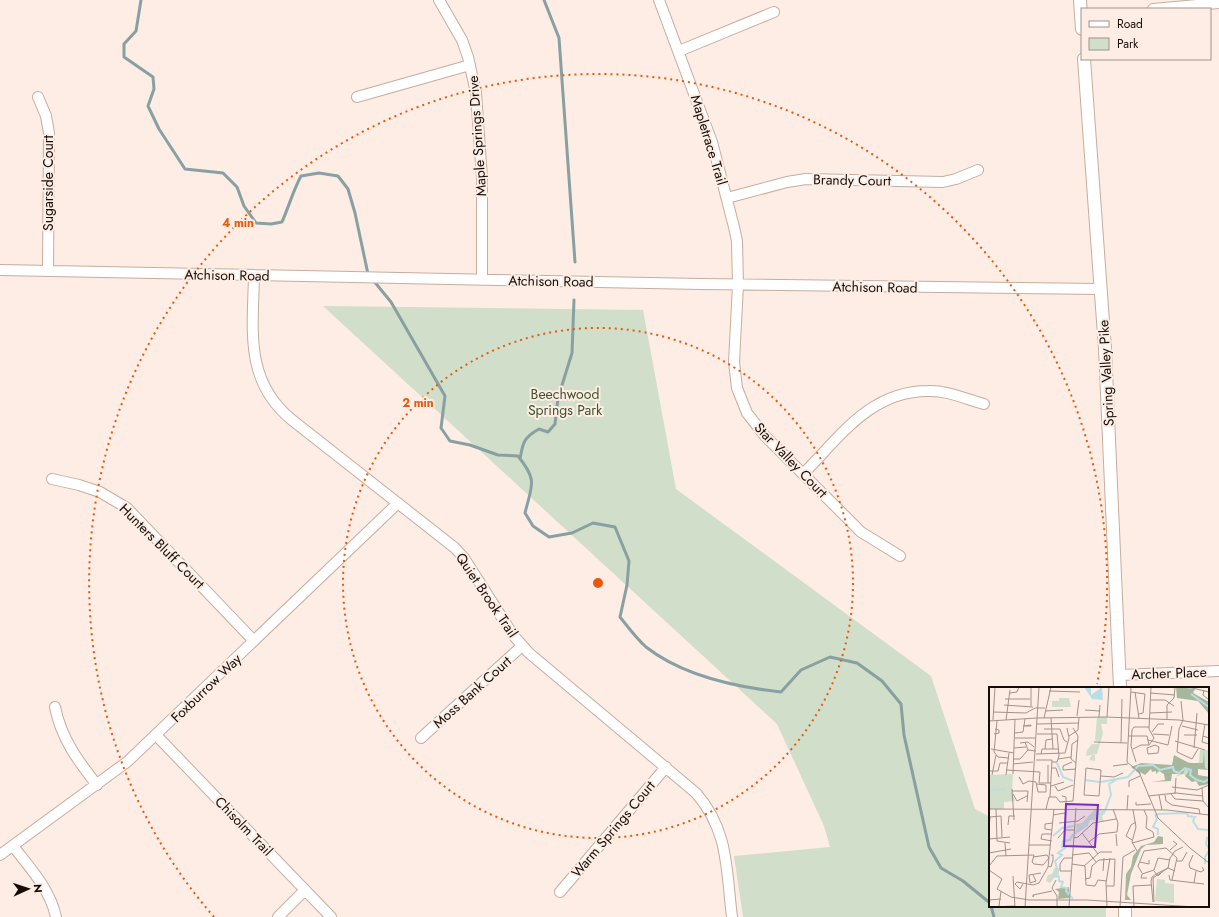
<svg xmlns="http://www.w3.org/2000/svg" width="1219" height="917" font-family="Jost,sans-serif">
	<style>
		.green { fill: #d1dec9 }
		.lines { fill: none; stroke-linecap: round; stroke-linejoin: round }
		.stream { stroke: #88a0a2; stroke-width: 3 }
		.minor-casing { stroke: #c6ad9f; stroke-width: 12 }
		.tertiary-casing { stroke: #c6ad9f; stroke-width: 14 }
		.minor { stroke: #fff; stroke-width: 10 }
		.tertiary { stroke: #fff; stroke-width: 12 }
		.ring { fill: none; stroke: #e8590c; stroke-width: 2; stroke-dasharray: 2 4 }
		.labels { text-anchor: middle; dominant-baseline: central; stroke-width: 4; stroke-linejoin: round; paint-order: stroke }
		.street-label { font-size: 14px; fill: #150d08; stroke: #fdede4 }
		.park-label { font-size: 14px; fill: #3b532a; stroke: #fdede4 }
		.inset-river { fill: none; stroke: #b9dfe4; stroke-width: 2 }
		.inset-road { fill: none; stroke: #a0938c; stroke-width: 1 }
		.view { fill: #7b2cbf; fill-opacity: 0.15; stroke: #7b2cbf; stroke-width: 2 }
		.inset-edge { fill: none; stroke: #150d08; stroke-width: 2 }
		.centre { fill: #e8590c; stroke: #fdede4; stroke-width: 2 }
		.ring-label { font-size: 12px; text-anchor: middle; font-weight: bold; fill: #e8590c; stroke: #fdede4; stroke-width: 4; stroke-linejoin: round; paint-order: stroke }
	</style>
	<rect width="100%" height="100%" fill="#fdede4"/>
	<path class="green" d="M323,306L643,310L676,489L931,676L975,809L990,817V906H1106V917H743L734,856L830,847L824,826L777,724Z"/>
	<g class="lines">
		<path class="stream" d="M141,0L136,31L124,44V57L153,77L154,89L148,106L159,129L185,169L223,173L237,187L244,206L256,223L271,224L282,222C289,206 293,191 301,176L319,173L338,176L348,189L355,213L368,274
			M544,0L559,38L575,262
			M373,280L391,302L445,396L441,428L450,441L470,445L498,455L518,456C538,481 532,484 525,513L533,526L549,537L572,533L593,523L615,527L629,561L627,585L620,617C628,627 636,638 646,647C683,676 735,687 781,692L801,670L830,657L857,663L882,681L901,704L904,735L929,847L941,868L963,881L990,903
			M520,459C523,443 523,438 539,429L548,432L555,424L558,398L572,353L574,300
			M991,906L994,917"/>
		<g class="minor-casing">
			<path id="minor" d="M439,0L462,40L468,57L476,93L482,178V280
				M659,0L712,142L734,227L737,241L738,285L734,362L737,388L747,413L765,436L861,532L900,556
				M1153,9L1219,3
				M679,51L774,12
				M38,97L46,116L49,133L48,271
				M357,97L470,65
				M727,198L787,182L806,179L943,182L956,179L978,170
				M0,270L701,284L1101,289
				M254,275C253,330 244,381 292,420L455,548L464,558L513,635L529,653L696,793C729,831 726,869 732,917
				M803,474C840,437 870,391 928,391C946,390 966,399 984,404
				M52,479L79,485L100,492L127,508L254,641
				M1120,675L1219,671
				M55,707C61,738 78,761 97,785
				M156,735L331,917
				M421,738L522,646
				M13,846C30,868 50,889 56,917
				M0,855L127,762L398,503
				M560,892L666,767
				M278,917L305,890"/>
		</g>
		<g class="tertiary-casing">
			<path id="tertiary" d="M1080,0L1082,29
				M1084,59L1105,349L1120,688
				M1125,906V917"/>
		</g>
		<use href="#minor" class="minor"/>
		<use href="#tertiary" class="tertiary"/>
	</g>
	<g class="ring">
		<circle cx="598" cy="583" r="255"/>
		<path d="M214 917A509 509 0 1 1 1097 684"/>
	</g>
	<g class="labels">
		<g class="street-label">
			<text transform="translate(477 136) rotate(-94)">Maple Springs Drive</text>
			<text transform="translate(709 140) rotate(73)">Mapletrace Trail</text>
			<text transform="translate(852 180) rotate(1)">Brandy Court</text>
			<text transform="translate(48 183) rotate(-90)">Sugarside Court</text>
			<text transform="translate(227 275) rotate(1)">Atchison Road</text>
			<text transform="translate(551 281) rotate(1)">Atchison Road</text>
			<text transform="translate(875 287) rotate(1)">Atchison Road</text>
			<text transform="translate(1106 373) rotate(-93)">Spring Valley Pike</text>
			<text transform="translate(791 460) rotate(46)">Star Valley Court</text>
			<text transform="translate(162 546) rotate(45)">Hunters Bluff Court</text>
			<text transform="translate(487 595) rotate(56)">Quiet Brook Trail</text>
			<text transform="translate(1169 673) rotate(-2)">Archer Place</text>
			<text transform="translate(206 688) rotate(-44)">Foxburrow Way</text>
			<text transform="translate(472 692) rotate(-42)">Moss Bank Court</text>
			<text transform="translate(244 826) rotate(46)">Chisolm Trail</text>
			<text transform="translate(613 829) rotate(-50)">Warm Springs Court</text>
		</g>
		<g class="park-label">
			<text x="565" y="394">Beechwood<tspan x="565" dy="16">Springs Park</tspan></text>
		</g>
	</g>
	<g transform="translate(989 687)">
		<rect width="220" height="220" fill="#fdede4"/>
		<path d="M70,11H80L82,20H63V14H70ZM108,30H118V37H112L114,46L108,67H103L106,68V74L100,73L103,68L97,69L98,63L103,57H109V54L106,53ZM211,63H220V83L209,82V88L220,90L208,93L194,87L187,90L189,87H183L185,68L195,74L207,77L210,75ZM24,87L23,105L26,114L15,115V122H0V88ZM106,122L117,123L113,130L115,134L101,133L86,148L87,137L93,136ZM65,181H70V189L66,190L61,196L57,194L59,188L63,187ZM168,192L176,193V196L185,197V216L166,214Z" fill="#d1dec9"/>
		<path d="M187,0L206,2L204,6L220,15V27L209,14L188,11ZM215,64L216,81L220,83L209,82V88L220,90V97L210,99L207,94L203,95L196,89L200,84L196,82L194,87H183L182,94L162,95L176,93L175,87L170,84L167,87V84L163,85L162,82L156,88L151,85L152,88L142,80L152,76L183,78L185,68L200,76H214ZM169,149L174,150V157L157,158L152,162L142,187L138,208L142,213H136L137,187L142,180L144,169L152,159L165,155ZM80,200V211L69,212L70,205L66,202Z" fill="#a7b79d"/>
		<path d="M95,0H102V8L113,0L114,13L103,12Z" fill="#b9dfe4"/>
		<path class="inset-river" d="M202,7L220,20M68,76L74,90L84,94M96,93L111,95M112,95L139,90L149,79L164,78L171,83L184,80L185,84L190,86L196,81L202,83L201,88L208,93L215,95L220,92M0,103L17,102M166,127L168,132L164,140L169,142V148M167,127L198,126L199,129L206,130L204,134L209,142L220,143M87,146L98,138L101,129L115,126L122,108L120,97L127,93M84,147L81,153L74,154L73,160L76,161L69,166L73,168L66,174L68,182L65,189L70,190V194L74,195L72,200L78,201L77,204L84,212M64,149L73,141L85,139M220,152L218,151L217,157L220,162M216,177V170L220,163"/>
		<path class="inset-road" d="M42,0V19M142,0L138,75L150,85L169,131L201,161L220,176M199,0L220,5M215,3L214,8L220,13M60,4L91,5M142,5L156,7L154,26L150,27M146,5L150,31M21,6L28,5L30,0M161,6L186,8M16,12H41M162,13H176L185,19M192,14L194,33L190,42L188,65L203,72L209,62M15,18L44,20M96,23L111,24M56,24L74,23M4,25L37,26L46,21H56M161,26L183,25M88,29L90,13M110,30L111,18M118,30L120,0M48,31L117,30L190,33L220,38M55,31L62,0M62,31L64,62M4,33L6,0M17,33L21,3M178,33V18L185,11L186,0M0,34L48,31M8,34L5,65L9,70L20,71M48,37L90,36M34,39L42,38V39H36M193,39L209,43M55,42H71L75,53L78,55M163,45L169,37H175M26,46L34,45L36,32M5,47L10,46V43L6,42M48,47H68L70,69L68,75H63M164,47L180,48M195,48H208M80,49L89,43L90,30M139,49H158L160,58M214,49L216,37M26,51H46M220,51L214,49L213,55L220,57M159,53L179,58L183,39M186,54L216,63M36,55L39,63L47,64M105,55L138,56M31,56L39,55L45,60M132,56L133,12M160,58L165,51L160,42L162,0M166,58L170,60L169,66L159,67L158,61ZM25,61L37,60M205,61L208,26M2,62L25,66M56,62L57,53L63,52M144,62L152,58H160M47,67L76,66L80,51L78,41M52,67L53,62H70M25,72H31L39,63M69,72L82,70M47,73H63L61,110M83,75L74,79V83L87,82M147,75L142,59L143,43L145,40H160M87,76L82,72L83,57L89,53M24,77L44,75M124,79L139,77M63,81H67L70,90M97,81L112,83L110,109L95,108ZM17,83L51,85L50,96H62M0,84H9L11,76H19M24,87L26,32M3,88L7,68M17,88L20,66M112,89L125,90L134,86M32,93L30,90L34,97L40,94L47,95L49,105H57V98L48,97M59,96V78M62,99L75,95M66,99L69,104L84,98M140,100V94L151,89M183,100L208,103L220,98M213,101L214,114L220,121M23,102L25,133M23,104H39L38,115M24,107L28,114L38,109M182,107L186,112L214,114M186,107L187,91M170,108L173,123M176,108L177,114L183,118L210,122L211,127M73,109L77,110V122M159,109L187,106L214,109M147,115V118L162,117M0,122L178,123L220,128M7,122L8,154L21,156M57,122L60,110H67L71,115L84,114L89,49L84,41M138,123L139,108M144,123L147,140L143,155L148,164M64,128L76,126M70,136L89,134L96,129M19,138L20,129H26M0,143L1,130L12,129L13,150M63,143L56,142V137L64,136M93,146L109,167M127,147L128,159M69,151L76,143H85M85,151L89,150L104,136L127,132M0,152L21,150M143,153L137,149L142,138L147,135M63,154L52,152L53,147H63M100,155L110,147L128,145L129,136L124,122M16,156L17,169M143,156L165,150L164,145L157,141L158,130L155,123M40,158H62M181,163L188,157L184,154M0,166L22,162M83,168L100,166L107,175M204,168L200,177L201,181L212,185L215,183L213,180M44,170L58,168L60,171L54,178L45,177L43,175L45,168M188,174H193L198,165M151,175L160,177V173M83,177L96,179L97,198L106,199L109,193L118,194M0,179L8,169L45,168M59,179L62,180L64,173V168H62M95,179L111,165H123M0,183L13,192L8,202L22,210L40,213H98L206,220M82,184H71V177L75,171H83M114,184L115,171M165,184L169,189L173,185M186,184L179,181L181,171L186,164L194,160M153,186L149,179L155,164L177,161L188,171L183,193M44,188L47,194L41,196L40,188L52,186M180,188L181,193L215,197M24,189L26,220M158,191H152L153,187L165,183L169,171L181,173M96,192L101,191L103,179L110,173L126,172L125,199H117M67,193L63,201L68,209V220M205,196L207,184M34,197L31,202L26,197L28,195L44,198L50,196L59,180L65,122M45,208L44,210V208L63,204M0,213L12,212M164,215L162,194L163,190L167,187L179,181L164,191L165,215M10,219L12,204M3,220L26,219M36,220L50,0M80,220L87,121M118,220L117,196L121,171M131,220L134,170L146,163M145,220L144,199L163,198"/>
		<path class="view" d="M77,117L109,118L106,160L75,159Z"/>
		<rect width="220" height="220" class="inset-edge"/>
	</g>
	<circle cx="598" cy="583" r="6" class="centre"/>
	<g class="ring-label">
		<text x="238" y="227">4 min</text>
		<text x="418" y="407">2 min</text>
	</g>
	<rect x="1081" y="8" width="130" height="52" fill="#fdede4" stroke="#a0938c"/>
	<rect x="1089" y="21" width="20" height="6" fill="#ffffff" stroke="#a0938c"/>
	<text x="1117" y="28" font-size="12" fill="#150d08">Road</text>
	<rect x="1089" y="38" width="20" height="12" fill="#d1dec9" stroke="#a0938c"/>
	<text x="1117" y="48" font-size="12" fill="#150d08">Park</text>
	<g transform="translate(28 889) rotate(87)" stroke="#fdede4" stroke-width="3" paint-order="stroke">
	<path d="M0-3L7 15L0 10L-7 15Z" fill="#150d08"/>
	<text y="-6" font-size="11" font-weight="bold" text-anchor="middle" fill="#150d08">N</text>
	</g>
</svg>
